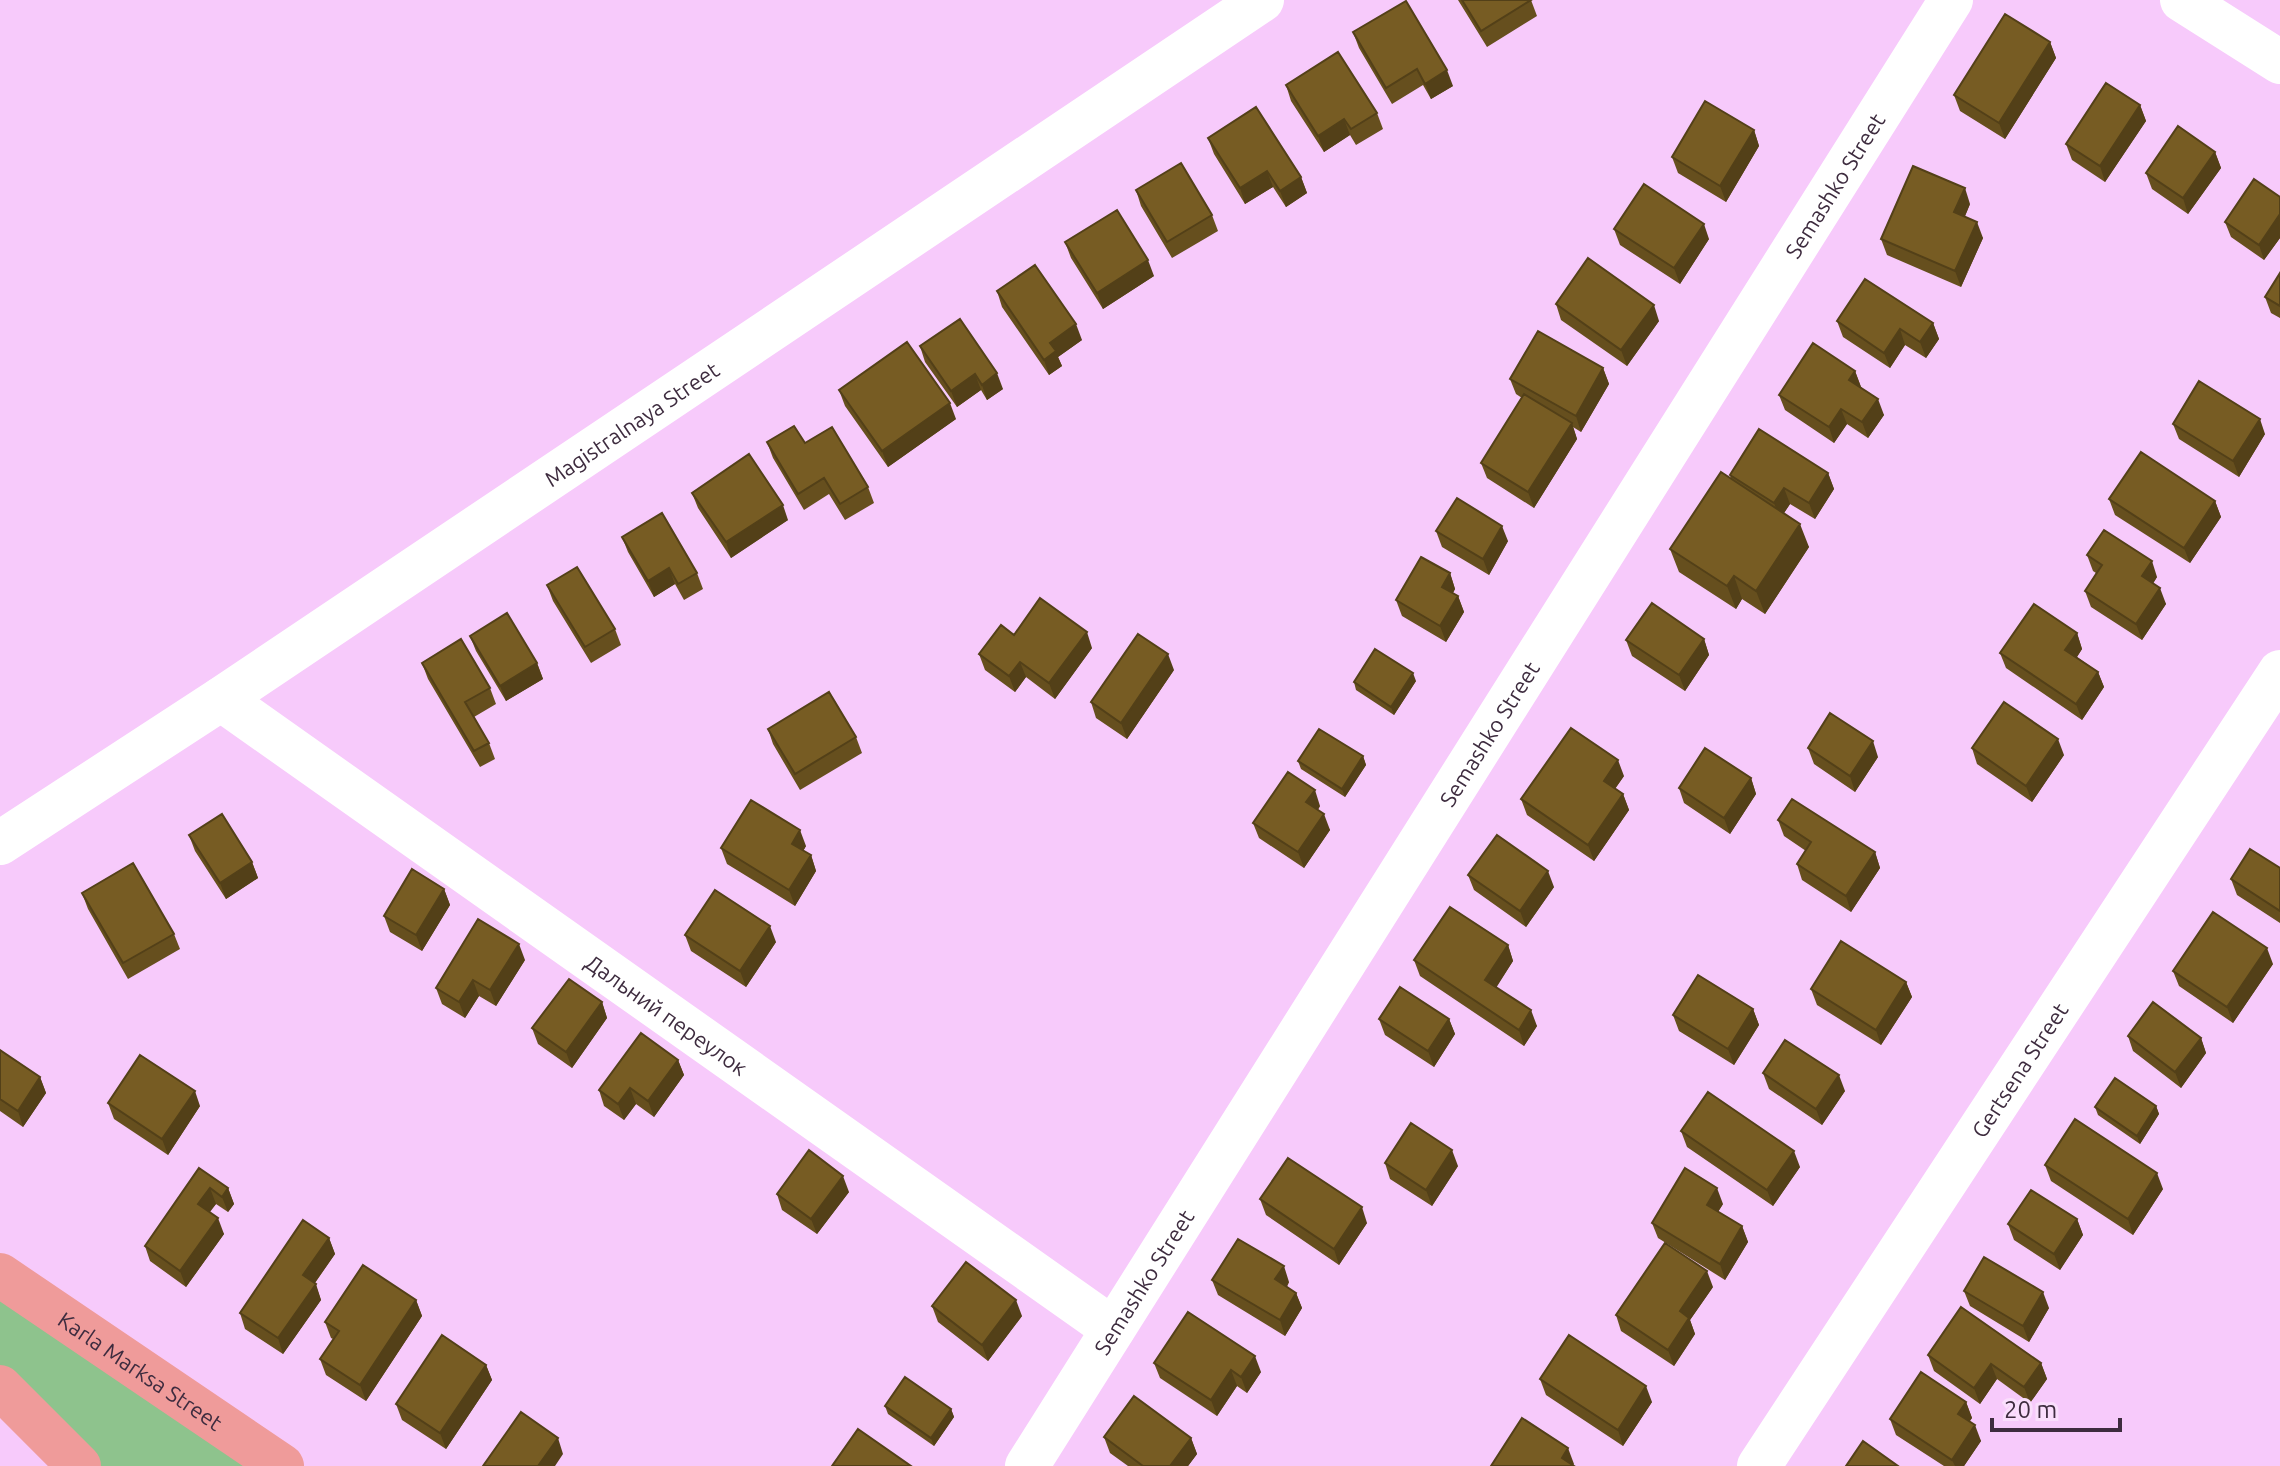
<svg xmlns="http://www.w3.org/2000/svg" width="2280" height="1466" font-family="Ubuntu,sans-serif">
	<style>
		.green { fill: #8ec38d }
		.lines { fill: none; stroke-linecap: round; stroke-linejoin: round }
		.street { stroke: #fff; stroke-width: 44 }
		.primary { stroke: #ef9b9a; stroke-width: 44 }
		.wall { fill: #664f1e }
		.shaded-wall { fill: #534018 }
		.building { fill: #775c23; stroke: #534018; stroke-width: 2 }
		.labels { text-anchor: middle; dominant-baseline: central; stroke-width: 8; stroke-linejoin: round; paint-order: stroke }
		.street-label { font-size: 22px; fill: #3e2c3f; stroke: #fadefc }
	</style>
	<rect width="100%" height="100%" fill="#f7cafb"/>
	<path class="green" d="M0,1273L289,1466H82L0,1383Z"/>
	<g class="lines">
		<g class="street">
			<path d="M2182,0L2280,62"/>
			<path id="s1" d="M221,699L1113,1329"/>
			<path id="s2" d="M0,843L221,699L1262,0"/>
			<path id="s3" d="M1027,1466L1951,0"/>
			<path id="s4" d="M1759,1466L2280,672"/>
		</g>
		<g class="primary">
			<path id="s5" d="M0,1275L282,1466"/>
			<path d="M0,1387L79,1466"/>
		</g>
	</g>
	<path class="wall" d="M1458,0H1531L1537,16L1487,47Z
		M1353,32L1453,86L1431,99L1423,85L1392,104L1359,48Z
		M2050,42L2056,58L2005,139L1960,111L1954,95Z
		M1286,85L1377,113L1383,129L1356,145L1350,135L1324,152L1291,101Z
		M2140,105L2146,121L2105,182L2072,160L2066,144Z
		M1754,130L1759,146L1726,202L1678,173L1672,157Z
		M1208,138L1301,177L1307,193L1286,207L1273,187L1245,204L1214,154Z
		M2215,152L2221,168L2188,214L2152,189L2146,173Z
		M1136,190L1212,215L1218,231L1172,258L1141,206Z
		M2280,197V238L2264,260L2231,237L2225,222Z
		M1970,204L1965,216L1983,238L1961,287L1887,255L1881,239Z
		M1614,229L1709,239L1680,284L1620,245Z
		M1065,242L1154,276L1103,309L1071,258Z
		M2280,273V318L2271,313L2265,297Z
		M997,291L1082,340L1058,357L1062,366L1049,375L1002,307Z
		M1556,304L1659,321L1627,366L1561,320Z
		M1837,321L1933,323L1939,339L1926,358L1905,345L1890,368L1843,337Z
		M920,346L1003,389L987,400L981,390L957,407L925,362Z
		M1603,368L1609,384L1581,432L1573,427L1577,439L1534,508L1487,478L1481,463L1522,398L1516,394L1510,379Z
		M1855,371L1861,387L1884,415L1868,438L1847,424L1834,443L1785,410L1779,395Z
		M839,390L956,419L888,467L845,406Z
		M2173,424L2265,434L2239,477L2179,439Z
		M767,442L805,443L868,487L874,503L845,520L829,494L804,510L773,458Z
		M1828,473L1834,489L1815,519L1790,504L1784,513L1809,547L1765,614L1742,599L1736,609L1679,572L1670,549L1731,479L1730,475Z
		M692,493L788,520L731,558L698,508Z
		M2109,499L2215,501L2221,517L2190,563L2115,515Z
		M1436,531L1508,541L1489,575L1442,547Z
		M622,537L697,573L703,589L684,600L675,584L654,597L628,552Z
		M2087,555L2157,577L2153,583L2166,604L2142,640L2091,607L2085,591L2096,573L2093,571Z
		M1450,573L1455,589L1453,593L1458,596L1464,612L1446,642L1402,616L1396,600Z
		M547,585L615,629L621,645L591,663L553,601Z
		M2077,633L2082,649L2077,657L2098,672L2104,687L2082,720L2006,668L2000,653Z
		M1014,635L1092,648L1055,699L1026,677L1015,692L985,670L979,654Z
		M470,636L537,663L543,679L506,701L476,651Z
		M1704,639L1709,655L1685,691L1632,656L1626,640Z
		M422,663L490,688L496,704L474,717L489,743L495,759L480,767L428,679Z
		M1174,670L1127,739L1096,718L1091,702Z
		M1416,681L1394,715L1356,690L1354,682Z
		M768,729L856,737L862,753L800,790L773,744Z
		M1808,748L1878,757L1855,792L1814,764Z
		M1972,748L2064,755L2032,802L1977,764Z
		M1363,756L1366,765L1345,797L1301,769L1298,761Z
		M1624,776L1615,789L1623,794L1629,810L1594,861L1527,815L1521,799Z
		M1751,778L1756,794L1730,834L1684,803L1679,788Z
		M1320,806L1318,810L1330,830L1304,868L1259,838L1253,823Z
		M1778,820L1875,852L1880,868L1851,912L1802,880L1797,864L1806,851L1784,836Z
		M189,835L252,862L258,878L226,899L195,851Z
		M806,846L803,851L811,855L816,871L795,906L727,864L721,848Z
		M2280,868V923L2237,895L2231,879Z
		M1468,875L1554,887L1526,927L1474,890Z
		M444,889L450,905L422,951L390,932L384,916Z
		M82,893L174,934L180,949L128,979L88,909Z
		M685,935L776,942L746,987L691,951Z
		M1508,945L1513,961L1496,987L1537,1026L1524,1046L1420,976L1414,960Z
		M525,960L496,1006L479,996L465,1018L442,1004L436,988Z
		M2273,964L2233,1023L2179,986L2173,971Z
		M1906,982L1912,997L1881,1045L1817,1005L1811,989Z
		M602,1002L607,1018L572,1068L538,1044L532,1028Z
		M1753,1009L1759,1025L1734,1065L1679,1031L1673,1015Z
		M1379,1019H1449L1455,1034L1434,1067L1385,1035Z
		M2128,1036L2201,1038L2206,1053L2181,1088L2133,1051Z
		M0,1050L40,1077L46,1093L23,1127L0,1111Z
		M678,1060L684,1075L654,1117L636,1104L624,1120L604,1106L599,1090Z
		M1763,1073L1845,1091L1822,1125L1769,1089Z
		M108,1103L200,1106L168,1155L114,1119Z
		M2156,1106L2159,1114L2140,1144L2098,1115L2095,1107Z
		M1681,1131L1800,1167L1773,1206L1687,1147Z
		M1385,1163L1458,1166L1432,1206L1390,1179Z
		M2045,1165L2163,1189L2133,1235L2051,1181Z
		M199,1168L228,1188L234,1204L228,1212L216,1204L209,1212L224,1234L186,1287L150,1261L145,1246Z
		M849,1192L817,1234L782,1210L777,1194Z
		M1260,1199L1367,1223L1339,1265L1266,1215Z
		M1723,1204L1718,1212L1742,1226L1748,1242L1725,1280L1658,1238L1652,1223Z
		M2077,1219L2083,1235L2060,1270L2014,1240L2008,1224Z
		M329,1238L335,1254L315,1283L321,1300L283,1354L245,1329L240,1313Z
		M1212,1280L1289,1282L1287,1287L1296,1293L1302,1308L1285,1336L1218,1295Z
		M1713,1287L1690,1320L1695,1334L1674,1366L1621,1331L1616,1315Z
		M1964,1291L2049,1308L2029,1342L1970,1306Z
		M416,1300L422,1316L366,1401L326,1375L320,1359L333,1339L331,1338L325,1322Z
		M932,1306L1022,1316L988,1361L938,1322Z
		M1928,1355L2041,1363L2047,1379L2030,1403L1997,1379L1980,1404L1934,1371Z
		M1154,1363L1261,1372L1247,1393L1237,1386L1217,1416L1160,1378Z
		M486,1365L492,1380L446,1449L402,1420L396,1404Z
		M1540,1379L1652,1402L1623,1446L1546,1395Z
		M1966,1402L1972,1418L1969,1421L1981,1441L1964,1466H1944L1896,1435L1890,1419Z
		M885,1406L951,1409L954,1417L934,1446L888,1414Z
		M1104,1437L1191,1438L1197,1454L1188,1466H1128L1110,1453Z"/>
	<path class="shaded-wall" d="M2050,42L2056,58L2005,139L1999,123Z
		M1447,70L1453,86L1431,99L1425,84Z
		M2140,105L2146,121L2105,182L2100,166Z
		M1344,119L1350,135L1324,152L1318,136Z
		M1754,130L1759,146L1726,202L1720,186Z
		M2215,152L2221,168L2188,214L2183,198Z
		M1267,171L1273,187L1245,204L1240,188Z
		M1301,177L1307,193L1286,207L1280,191Z
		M1965,188L1970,204L1960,228L1954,212Z
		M2280,214V238L2264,260L2259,245Z
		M1977,222L1983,238L1961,287L1955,271Z
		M1704,224L1709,239L1680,284L1674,268Z
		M1148,260L1154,276L1103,309L1097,293Z
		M1654,305L1659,321L1627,366L1621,350Z
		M1933,323L1939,339L1926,358L1920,342Z
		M1076,324L1082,340L1058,357L1062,366L1049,375L1044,360L1050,343Z
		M1900,329L1905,345L1890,368L1884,353Z
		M1603,368L1609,384L1581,432L1576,416Z
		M1855,371L1861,387L1849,380Z
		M997,373L1003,389L987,400L982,385Z
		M975,374L981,390L957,407L951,391Z
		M1878,399L1884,415L1868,438L1862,422Z
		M950,403L956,419L888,467L882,451Z
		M1841,409L1847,424L1834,443L1829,427Z
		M2260,419L2265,434L2239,477L2233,461Z
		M1572,423L1577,439L1534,508L1528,492Z
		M1828,473L1834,489L1815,519L1809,503Z
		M1784,488L1790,504L1780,519L1774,503Z
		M2215,501L2221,517L2190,563L2184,548Z
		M783,505L788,520L731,558L726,542Z
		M1800,524L1809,547L1765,614L1756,591Z
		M1502,526L1508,541L1489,575L1483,559Z
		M2152,561L2157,577L2148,592L2142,576Z
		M669,568L675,584L654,597L648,581Z
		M1450,573L1455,589L1447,603L1442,587Z
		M1734,576L1742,599L1736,609L1727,586Z
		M2160,588L2166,604L2142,640L2136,624Z
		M1458,596L1464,612L1446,642L1440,626Z
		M1087,632L1092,648L1055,699L1049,683Z
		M2077,633L2082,649L2071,666L2065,650Z
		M1704,639L1709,655L1685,691L1679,675Z
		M1168,654L1174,670L1127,739L1121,723Z
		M1020,662L1026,677L1015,692L1009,676Z
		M537,663L543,679L506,701L500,686Z
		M2098,672L2104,687L2082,720L2076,704Z
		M1413,673L1416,681L1394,715L1391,707Z
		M2058,739L2064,755L2032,802L2026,786Z
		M1873,741L1878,757L1855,792L1850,776Z
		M1363,756L1366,765L1345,797L1342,789Z
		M1618,760L1624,776L1609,797L1604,781Z
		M1751,778L1756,794L1730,834L1724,818Z
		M1315,790L1320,806L1312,818L1306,802Z
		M1623,794L1629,810L1594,861L1588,845Z
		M1324,814L1330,830L1304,868L1298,852Z
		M800,830L806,846L798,860L792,844Z
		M1875,852L1880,868L1851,912L1846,896Z
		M811,855L816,871L795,906L789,890Z
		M252,862L258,878L226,899L220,883Z
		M1548,871L1554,887L1526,927L1520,911Z
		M444,889L450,905L422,951L416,935Z
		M770,926L776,942L746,987L740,971Z
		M519,944L525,960L496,1006L490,990Z
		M1508,945L1513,961L1491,996L1485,980Z
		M2267,948L2273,964L2233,1023L2227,1007Z
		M473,980L479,996L465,1018L459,1002Z
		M1906,982L1912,997L1881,1045L1876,1030Z
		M602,1002L607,1018L572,1068L566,1052Z
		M1753,1009L1759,1025L1734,1065L1728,1049Z
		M1531,1010L1537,1026L1524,1046L1519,1030Z
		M1449,1019L1455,1034L1434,1067L1428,1051Z
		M2201,1038L2206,1053L2181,1088L2175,1072Z
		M678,1060L684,1075L654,1117L648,1101Z
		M1839,1075L1845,1091L1822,1125L1816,1109Z
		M40,1077L46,1093L23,1127L18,1111Z
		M630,1088L636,1104L624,1120L618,1104Z
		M195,1091L200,1106L168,1155L162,1139Z
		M2156,1106L2159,1114L2140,1144L2137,1136Z
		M1452,1150L1458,1166L1432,1206L1426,1190Z
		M1794,1151L1800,1167L1773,1206L1767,1190Z
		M2157,1173L2163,1189L2133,1235L2128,1219Z
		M843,1176L849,1192L817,1234L811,1219Z
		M210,1188L216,1204L204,1220L198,1204Z
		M228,1188L234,1204L228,1212L222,1197Z
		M1717,1188L1723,1204L1712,1221L1707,1205Z
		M1362,1207L1367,1223L1339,1265L1334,1249Z
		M218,1218L224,1234L186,1287L180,1271Z
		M2077,1219L2083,1235L2060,1270L2054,1254Z
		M1742,1226L1748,1242L1725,1280L1720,1264Z
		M329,1238L335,1254L309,1291L303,1275Z
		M1284,1266L1289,1282L1281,1295L1275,1279Z
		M1707,1271L1713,1287L1690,1320L1695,1334L1674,1366L1668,1350L1680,1311Z
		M316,1284L321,1300L283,1354L278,1338Z
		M2043,1292L2049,1308L2029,1342L2023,1326Z
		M1296,1293L1302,1308L1285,1336L1280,1320Z
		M416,1300L422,1316L366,1401L360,1385Z
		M1016,1300L1022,1316L988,1361L982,1345Z
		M1255,1356L1261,1372L1247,1393L1241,1377Z
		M2041,1363L2047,1379L2030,1403L2024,1387Z
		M1991,1364L1997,1379L1980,1404L1974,1388Z
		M486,1365L492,1380L446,1449L440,1433Z
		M1231,1370L1237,1386L1217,1416L1211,1400Z
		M1646,1386L1652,1402L1623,1446L1618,1430Z
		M1966,1402L1972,1418L1964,1430L1958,1414Z
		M951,1409L954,1417L934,1446L931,1438Z
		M1975,1425L1981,1441L1964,1466H1955L1952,1460Z
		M558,1438L563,1454L555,1466H538Z
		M1191,1438L1197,1454L1188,1466H1170Z
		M1568,1448L1574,1464L1573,1466L1562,1458Z"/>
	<path class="building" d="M1462,0H1531L1481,31Z
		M1406,1L1447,70L1425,84L1417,69L1386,88L1353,32Z
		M2005,14L2050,42L1999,123L1954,95Z
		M1338,52L1377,113L1351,129L1344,119L1318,136L1286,85Z
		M2106,83L2140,105L2100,166L2066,144Z
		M1705,101L1754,130L1720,186L1672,157Z
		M1256,107L1301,177L1280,191L1267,171L1240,188L1208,138Z
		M2178,126L2215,152L2183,198L2146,173Z
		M1181,163L1212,215L1167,242L1136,190Z
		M1913,166L1965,188L1954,212L1977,222L1955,271L1881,239Z
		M2254,179L2280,197V214L2259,245L2225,222Z
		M1644,184L1704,224L1674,268L1614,229Z
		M1117,210L1148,260L1097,293L1065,242Z
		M1588,258L1654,305L1621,350L1556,304Z
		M1035,265L1076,324L1050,343L1056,351L1044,360L997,291Z
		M2280,273V306L2265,297Z
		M1865,279L1933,323L1920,342L1900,329L1884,353L1837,321Z
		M960,319L997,373L982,385L975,374L951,391L920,346Z
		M1538,331L1603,368L1576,416L1510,379Z
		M907,342L950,403L882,451L839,390Z
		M1813,343L1855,371L1849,380L1878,399L1862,422L1841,409L1829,427L1779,395Z
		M2199,381L2260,419L2233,461L2173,424Z
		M1524,394L1572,423L1528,492L1481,463Z
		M794,426L805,443L832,427L868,487L840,504L824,478L798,494L767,442Z
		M1759,429L1828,473L1809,503L1784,488L1774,503L1730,475Z
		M2141,452L2215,501L2184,548L2109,499Z
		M749,454L783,505L726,542L692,493Z
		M1721,472L1800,524L1756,591L1734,576L1727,586L1670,549Z
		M1457,498L1502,526L1483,559L1436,531Z
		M662,513L697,573L678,584L669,568L648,581L622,537Z
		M2104,530L2152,561L2142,576L2160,588L2136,624L2085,591L2102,565L2087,555Z
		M1421,557L1450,573L1442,587L1458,596L1440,626L1396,600Z
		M577,567L615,629L585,647L547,585Z
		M1040,598L1087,632L1049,683L1020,662L1009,676L979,654L1001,625L1014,635Z
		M1652,603L1704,639L1679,675L1626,640Z
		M2034,604L2077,633L2065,650L2098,672L2076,704L2000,653Z
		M507,613L537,663L500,686L470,636Z
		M1138,634L1168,654L1121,723L1091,702Z
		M461,639L490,688L465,702L489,743L474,751L422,663Z
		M1375,649L1413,673L1391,707L1354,682Z
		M829,692L856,737L795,774L768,729Z
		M2004,702L2058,739L2026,786L1972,748Z
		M1830,713L1873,741L1850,776L1808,748Z
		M1571,728L1618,760L1604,781L1623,794L1588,845L1521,799Z
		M1319,729L1363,756L1342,789L1298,761Z
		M1705,748L1751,778L1724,818L1679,788Z
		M1288,772L1315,790L1306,802L1324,814L1298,852L1253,823Z
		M1792,799L1875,852L1846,896L1797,864L1811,842L1778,820Z
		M751,800L800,830L792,844L811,855L789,890L721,848Z
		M222,814L252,862L220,883L189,835Z
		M1497,835L1548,871L1520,911L1468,875Z
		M2250,849L2280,868V911L2231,879Z
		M133,863L174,934L123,963L82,893Z
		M412,869L444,889L416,935L384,916Z
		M715,890L770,926L740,971L685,935Z
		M1450,907L1508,945L1485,980L1531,1010L1519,1030L1414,960Z
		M2213,912L2267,948L2227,1007L2173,971Z
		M478,919L519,944L490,990L473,980L459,1002L436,988Z
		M1841,941L1906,982L1876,1030L1811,989Z
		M1698,975L1753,1009L1728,1049L1673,1015Z
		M569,979L602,1002L566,1052L532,1028Z
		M1400,987L1449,1019L1428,1051L1379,1019Z
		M2153,1002L2201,1038L2175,1072L2128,1036Z
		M641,1033L678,1060L648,1101L630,1088L618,1104L599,1090Z
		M1785,1040L1839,1075L1816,1109L1763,1073Z
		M0,1050L40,1077L18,1111L0,1099Z
		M140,1055L195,1091L162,1139L108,1103Z
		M2115,1078L2156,1106L2137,1136L2095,1107Z
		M1708,1092L1794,1151L1767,1190L1681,1131Z
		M2075,1119L2157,1173L2128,1219L2045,1165Z
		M1411,1123L1452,1150L1426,1190L1385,1163Z
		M809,1150L843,1176L811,1219L777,1194Z
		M1288,1158L1362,1207L1334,1249L1260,1199Z
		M199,1168L228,1188L222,1197L210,1188L198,1204L218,1218L180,1271L145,1246Z
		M1685,1168L1717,1188L1707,1205L1742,1226L1720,1264L1652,1223Z
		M2031,1190L2077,1219L2054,1254L2008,1224Z
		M303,1220L329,1238L303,1275L316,1284L278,1338L240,1313Z
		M1238,1239L1284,1266L1275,1279L1296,1293L1280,1320L1212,1280Z
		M1665,1243L1707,1271L1680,1311L1689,1318L1668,1350L1616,1315Z
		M1984,1257L2043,1292L2023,1326L1964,1291Z
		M966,1262L1016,1300L982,1345L932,1306Z
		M363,1265L416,1300L360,1385L320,1359L339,1331L325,1322Z
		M1961,1307L2041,1363L2024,1387L1991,1364L1974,1388L1928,1355Z
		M1188,1312L1255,1356L1241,1377L1231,1370L1211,1400L1154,1363Z
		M442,1335L486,1365L440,1433L396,1404Z
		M1569,1335L1646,1386L1618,1430L1540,1379Z
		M1921,1372L1966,1402L1958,1414L1975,1425L1952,1460L1890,1419Z
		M905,1377L951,1409L931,1438L885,1406Z
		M1134,1396L1191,1438L1170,1466H1143L1104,1437Z
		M521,1412L558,1438L538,1466H483Z
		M1522,1418L1568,1448L1562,1458L1574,1466H1491Z
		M858,1429L911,1466H832Z
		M1863,1441L1898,1466H1846Z"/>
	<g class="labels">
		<g class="street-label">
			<text stroke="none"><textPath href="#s3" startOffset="1514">Semashko Street</textPath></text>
			<text stroke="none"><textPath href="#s2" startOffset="758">Magistralnaya Street</textPath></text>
			<text stroke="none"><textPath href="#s3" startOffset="866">Semashko Street</textPath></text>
			<text stroke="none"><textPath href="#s1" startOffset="546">Дальний переулок</textPath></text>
			<text stroke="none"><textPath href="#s4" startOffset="474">Gertsena Street</textPath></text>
			<text stroke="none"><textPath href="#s3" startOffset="218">Semashko Street</textPath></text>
			<text stroke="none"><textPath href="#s5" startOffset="170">Karla Marksa Street</textPath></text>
		</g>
	</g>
	<path d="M1992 1418v12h128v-12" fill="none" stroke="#3e2c3f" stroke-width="4"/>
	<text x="2004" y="1418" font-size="24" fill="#3e2c3f" stroke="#fadefc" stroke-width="6" paint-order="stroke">20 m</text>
</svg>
